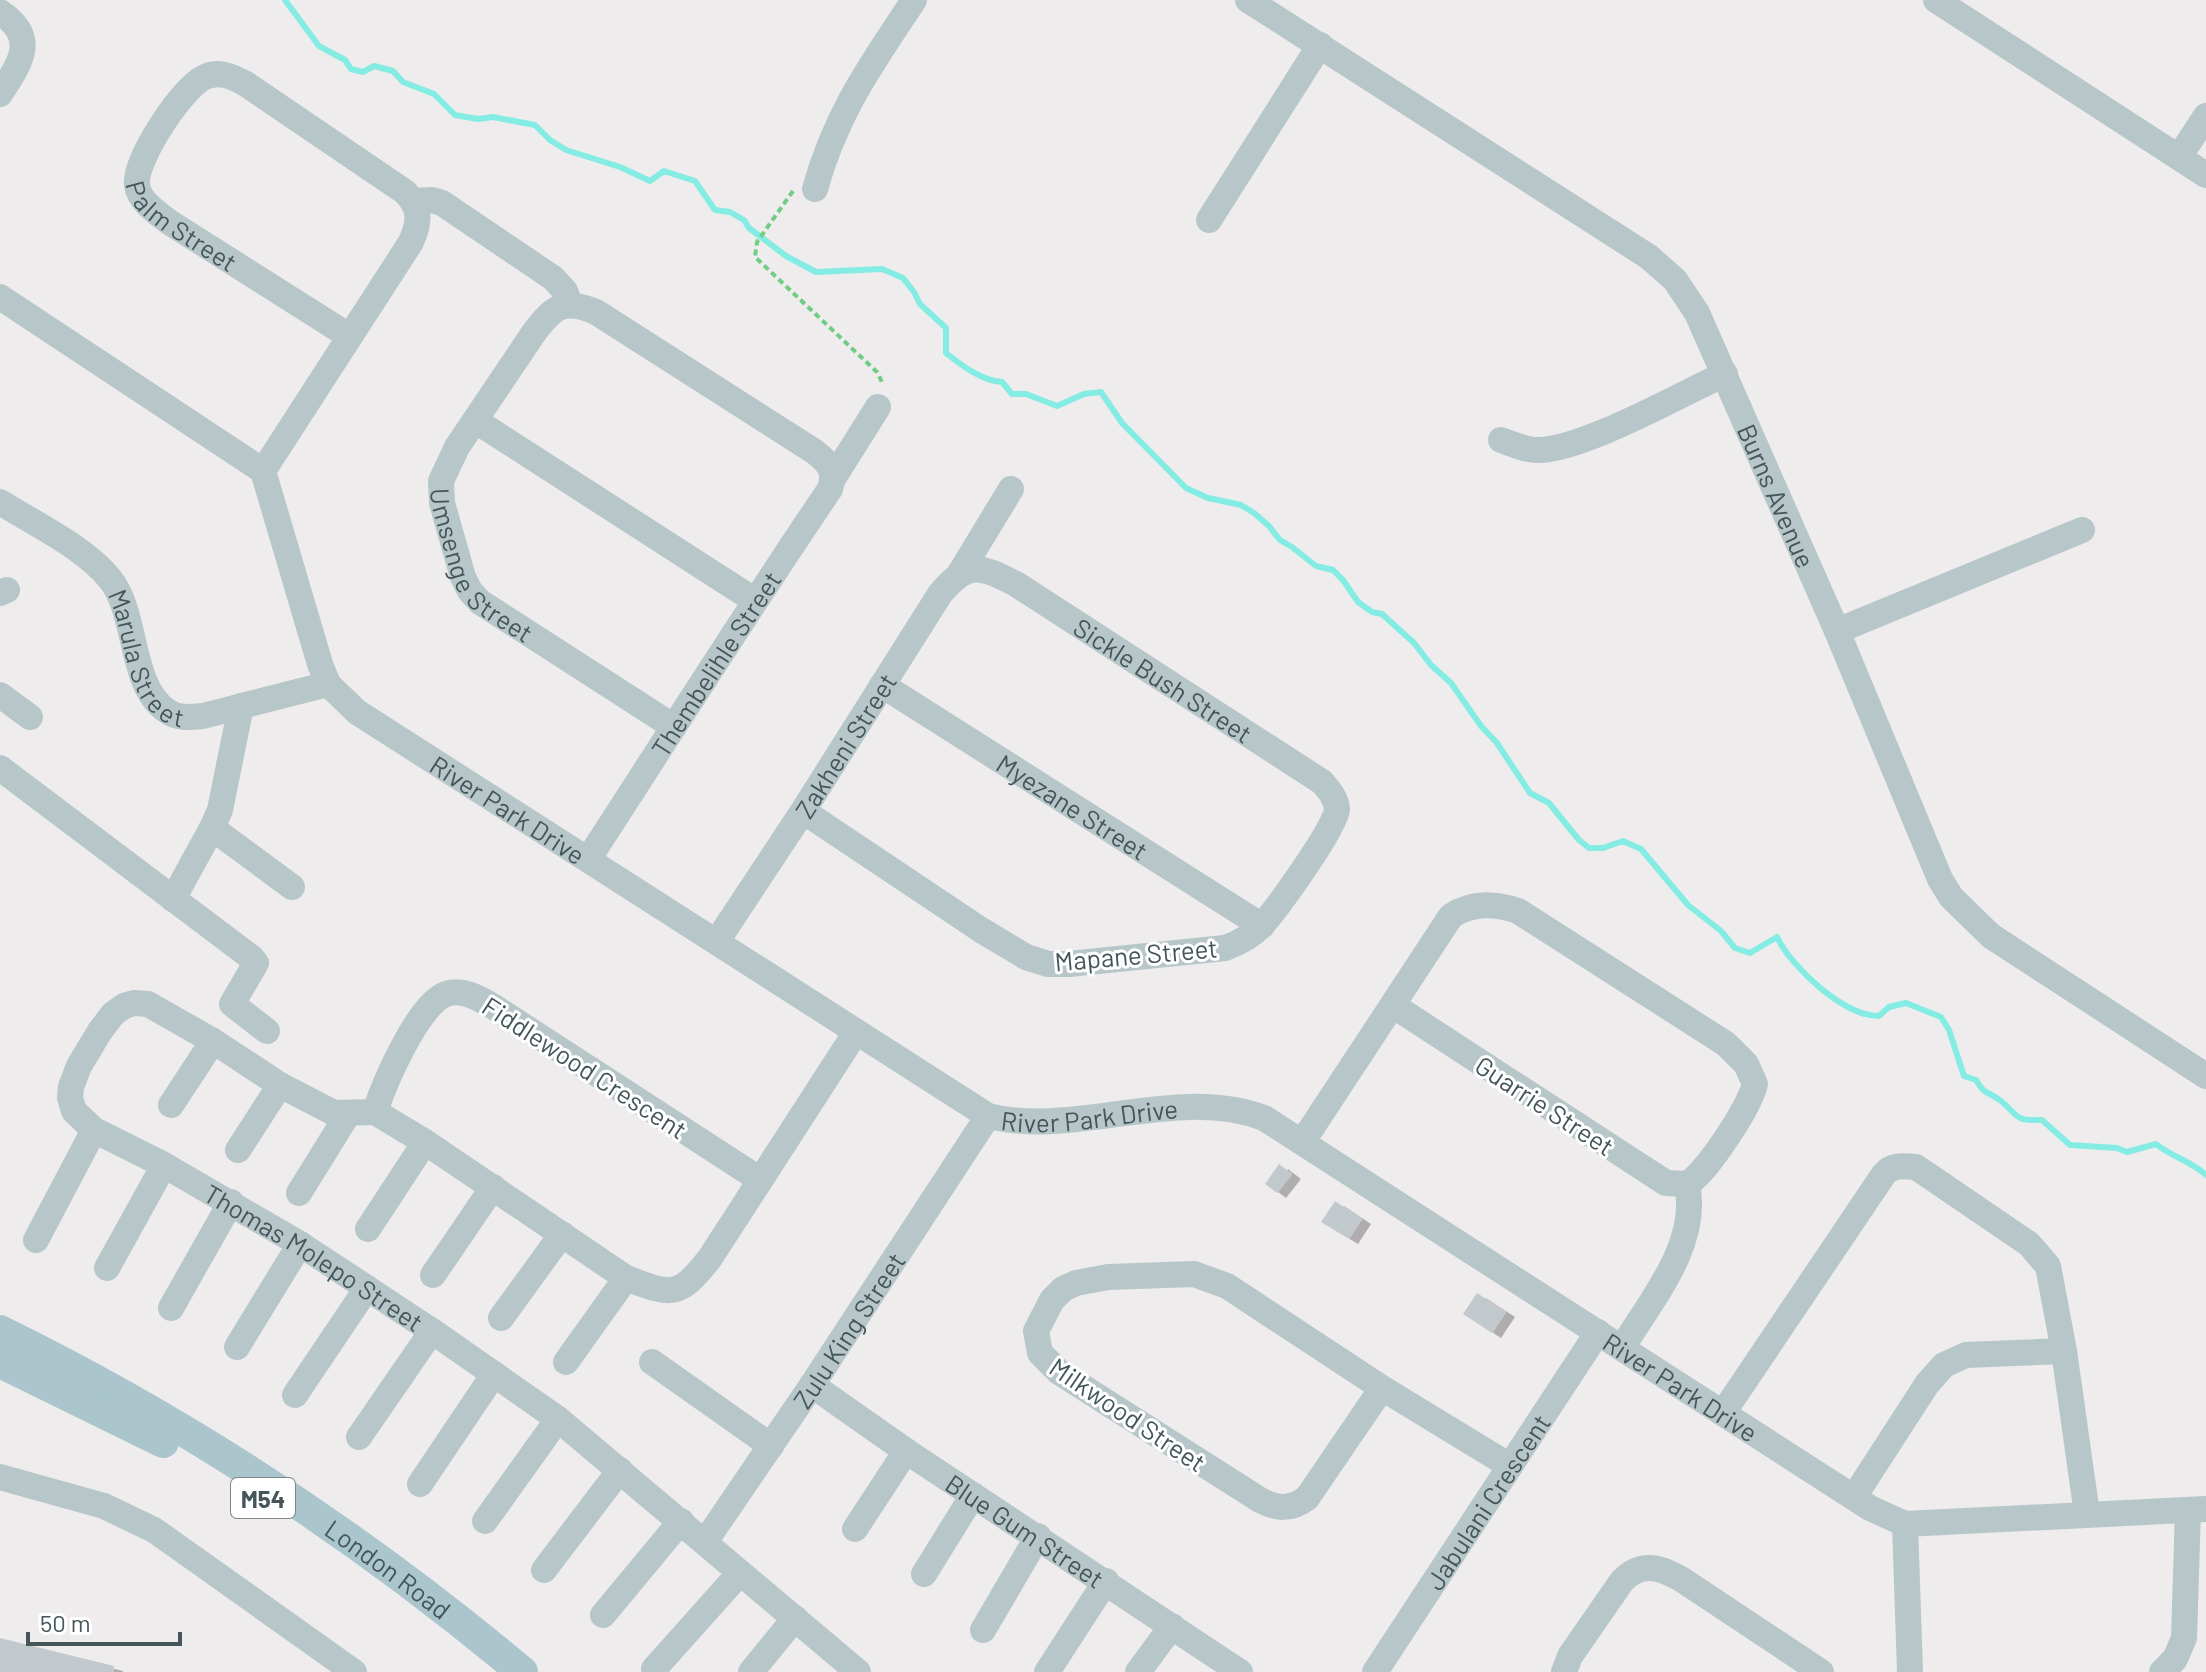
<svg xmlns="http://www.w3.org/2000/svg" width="2206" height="1672" font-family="Barlow,sans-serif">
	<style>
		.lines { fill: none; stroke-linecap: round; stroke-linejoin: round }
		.stream { stroke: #84ece3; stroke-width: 6 }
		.building { fill: #c2c9cc; filter: url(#shadow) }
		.path { stroke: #70cd83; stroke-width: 4; stroke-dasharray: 6 4; stroke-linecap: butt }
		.minor { stroke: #b7c6c9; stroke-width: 26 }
		.major { stroke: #aac5cc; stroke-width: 32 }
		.labels { text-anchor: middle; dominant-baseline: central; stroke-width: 6; stroke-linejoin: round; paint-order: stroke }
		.shield { fill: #fff; stroke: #7c898b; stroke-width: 2 }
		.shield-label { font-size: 24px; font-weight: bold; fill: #445659 }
		.street-label { font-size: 26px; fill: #445659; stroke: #fff }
	</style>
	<defs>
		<filter id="shadow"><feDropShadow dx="9" dy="5" stdDeviation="0" flood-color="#0004"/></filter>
	</defs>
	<rect width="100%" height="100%" fill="#efeced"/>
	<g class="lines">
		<path class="stream" d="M285,0L319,46L345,60L351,69L363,72L374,66L393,71L403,82L434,94L455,115L478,119L493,117L535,125L550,140L566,150L620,167L650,181L664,171L695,181L715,210L730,212L744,220L749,228L786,256L816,272L882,269L903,278L914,292L920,304L946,328V353C961,365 982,381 1002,382L1012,394H1026L1057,406L1084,394L1101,392L1122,423L1186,488L1208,498L1241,505L1254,513L1269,526L1280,540L1292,547L1316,566L1333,570L1343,580L1358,602L1372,612L1382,614L1414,643L1431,665L1451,683L1481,726L1497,743L1530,793L1549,803L1579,840L1589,848H1603L1623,841L1641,849L1688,905L1721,931L1735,948L1750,953L1777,937C1792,968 1844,1016 1879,1016L1889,1007L1906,1003L1941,1017L1949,1030L1964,1076L1976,1080C1985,1096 1989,1091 2001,1101C2020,1117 2014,1121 2042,1120L2070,1145L2117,1148L2127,1152L2156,1144C2172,1157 2191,1161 2206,1175"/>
	</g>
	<path class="building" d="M1279,1164L1292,1174L1277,1193L1265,1184Z
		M1335,1201L1362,1219L1349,1239L1321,1222Z
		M1477,1293L1506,1312L1492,1333L1463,1314Z
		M0,1638L114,1666L113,1672H0Z"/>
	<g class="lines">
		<path class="path" d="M793,191L757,242L755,257L877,372L883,384"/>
		<g class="minor">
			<path id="s1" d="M1248,0L1649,257L1675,280L1697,313L1837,631L1940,879L1951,897L1991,936L2206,1076"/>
			<path d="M1936,0L2206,175"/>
			<path d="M0,12C39,38 20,63 0,94"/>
			<path d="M2179,157L2206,116"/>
			<path d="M815,189C836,113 871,65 914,0"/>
			<path d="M414,201L432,200L442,203L553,278L565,291L570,304"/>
			<path d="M1209,220L1320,45"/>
			<path id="s2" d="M0,297L263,471L320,664L328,684L357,712L988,1116C1077,1138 1175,1085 1264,1118L1870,1508L1905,1524L2206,1509"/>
			<path d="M476,421L754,600"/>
			<path d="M1501,440C1513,444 1524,450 1537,450C1581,451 1681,394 1725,374"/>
			<path id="s3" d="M263,471L411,242C420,222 421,208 405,192L246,84C233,77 220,70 205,77C183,86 134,160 137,185C139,201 156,212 169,222L349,336"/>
			<path d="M834,477L878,407"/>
			<path id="s4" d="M0,502C35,524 84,547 110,579C138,613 129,686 167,711C178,719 191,717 203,716L328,684"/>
			<path d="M960,573L1011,489"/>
			<path d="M0,593L7,590"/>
			<path d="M1837,631L2082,530"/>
			<path id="s5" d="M882,685L1262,926"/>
			<path d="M0,695L30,717"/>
			<path d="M0,768L252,958L256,963L232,1004L267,1031"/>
			<path d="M212,828L292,887"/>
			<path id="s6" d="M589,858C669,735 747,611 830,489C836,471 829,463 815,452L596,312C563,298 553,307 533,334L457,447L441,481L442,503L463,577L470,591L480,602L674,727"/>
			<path d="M173,899L212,828L220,810L241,706"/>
			<path id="s7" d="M717,941L803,811L940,594C968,561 979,565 1016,584L1322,782C1329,790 1336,798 1337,809C1338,824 1276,910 1262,925C1252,936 1239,943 1225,948L1069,964H1048L1026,957L981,930L803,811"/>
			<path d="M171,1105L213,1041"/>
			<path id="s8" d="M375,1112L334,1113L280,1085L213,1041L148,1004L134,1003L124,1006L113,1014L100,1031L79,1066L71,1087L70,1098L74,1111L94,1130L164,1165L300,1244L432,1331L558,1419L858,1672"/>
			<path d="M1303,1141L1451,916C1472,902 1495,903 1518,911L1726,1044L1746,1064L1755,1084C1750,1106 1706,1174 1687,1184L1666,1183L1394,1006"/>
			<path d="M238,1150L280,1085"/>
			<path d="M759,1179L494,1007C480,999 463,988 446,994C418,1004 384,1084 375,1112L425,1142L626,1278C671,1295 678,1299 710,1258L856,1032"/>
			<path d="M299,1193L348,1114"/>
			<path d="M368,1229L425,1142"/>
			<path d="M36,1240L94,1130"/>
			<path d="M107,1268L164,1165"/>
			<path d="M433,1275L493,1187"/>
			<path d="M171,1308L231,1202"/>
			<path d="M501,1318L562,1234"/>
			<path d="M237,1347L300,1244"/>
			<path d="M1622,1348C1651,1300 1700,1244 1687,1184"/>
			<path d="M566,1362L626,1278"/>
			<path d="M652,1362L771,1446"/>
			<path id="s9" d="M812,1385L906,1451L1240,1672"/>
			<path d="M1382,1388L1307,1498C1291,1510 1277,1509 1260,1500L1059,1372L1040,1353L1036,1331L1052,1300L1063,1289L1076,1283L1108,1277L1194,1274L1227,1286L1382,1388L1510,1466"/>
			<path d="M295,1395L367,1288"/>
			<path d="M1723,1413L1884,1174C1892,1164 1905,1166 1916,1167L2029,1244L2048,1266L2064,1351L2087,1514"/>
			<path d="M359,1437L432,1331"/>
			<path d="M0,1477L104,1506L154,1530L354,1672"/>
			<path d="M420,1484L494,1374"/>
			<path d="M1854,1497L1927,1384L1944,1365L1966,1355L2064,1351"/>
			<path d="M485,1521L558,1419"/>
			<path d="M1905,1524L1910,1672"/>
			<path d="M855,1529L906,1451"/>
			<path id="s10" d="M705,1542L812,1385L988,1116"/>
			<path d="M544,1570L620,1470"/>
			<path d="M924,1574L973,1495"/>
			<path d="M603,1615L681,1521"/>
			<path d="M983,1630L1038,1536"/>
			<path d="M654,1669L739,1574"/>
			<path d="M751,1672L795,1618"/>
			<path d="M1047,1672L1106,1581"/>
			<path d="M1138,1672L1172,1626"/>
			<path id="s11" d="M1375,1672L1598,1332"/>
			<path d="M1564,1672L1570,1656L1622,1581C1641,1561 1660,1567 1681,1579L1821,1672"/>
			<path d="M2162,1672L2175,1659L2184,1638L2188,1510"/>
		</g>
		<g class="major">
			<path id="s12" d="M0,1331C186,1422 363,1539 522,1672"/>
			<path d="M0,1362L163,1442"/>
		</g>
	</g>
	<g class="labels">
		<rect class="shield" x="231" y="1478" width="64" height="40" rx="6"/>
		<g class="shield-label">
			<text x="263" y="1498">M54</text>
		</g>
		<g class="street-label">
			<text stroke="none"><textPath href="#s3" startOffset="756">Palm Street</textPath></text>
			<text stroke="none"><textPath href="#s1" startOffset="750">Burns Avenue</textPath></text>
			<text stroke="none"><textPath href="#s6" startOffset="1092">Umsenge Street</textPath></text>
			<text stroke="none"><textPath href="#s4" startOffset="224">Marula Street</textPath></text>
			<text stroke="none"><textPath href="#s6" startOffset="232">Thembelihle Street</textPath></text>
			<text stroke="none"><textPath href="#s7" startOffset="676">Sickle Bush Street</textPath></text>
			<text stroke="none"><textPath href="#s7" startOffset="234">Zakheni Street</textPath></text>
			<text stroke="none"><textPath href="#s5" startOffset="226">Myezane Street</textPath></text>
			<text stroke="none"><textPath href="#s2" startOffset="758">River Park Drive</textPath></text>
			<text transform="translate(1136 954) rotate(-5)">Mapane Street</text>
			<text transform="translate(585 1067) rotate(33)">Fiddlewood Crescent</text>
			<text transform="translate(1545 1105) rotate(33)">Guarrie Street</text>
			<text stroke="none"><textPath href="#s2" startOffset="1430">River Park Drive</textPath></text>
			<text stroke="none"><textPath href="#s8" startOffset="686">Thomas Molepo Street</textPath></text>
			<text stroke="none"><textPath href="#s10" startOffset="256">Zulu King Street</textPath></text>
			<text stroke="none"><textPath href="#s2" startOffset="2102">River Park Drive</textPath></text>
			<text transform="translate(1128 1414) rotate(34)">Milkwood Street</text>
			<text stroke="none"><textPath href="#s11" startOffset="204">Jabulani Crescent</textPath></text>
			<text stroke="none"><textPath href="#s9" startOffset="258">Blue Gum Street</textPath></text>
			<text stroke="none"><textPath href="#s12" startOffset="456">London Road</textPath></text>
		</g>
	</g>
	<path d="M28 1632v12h152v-12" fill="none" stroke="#445659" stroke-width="4"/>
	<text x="40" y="1632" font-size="24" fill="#445659" stroke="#ffffff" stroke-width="6" paint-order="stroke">50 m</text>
</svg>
